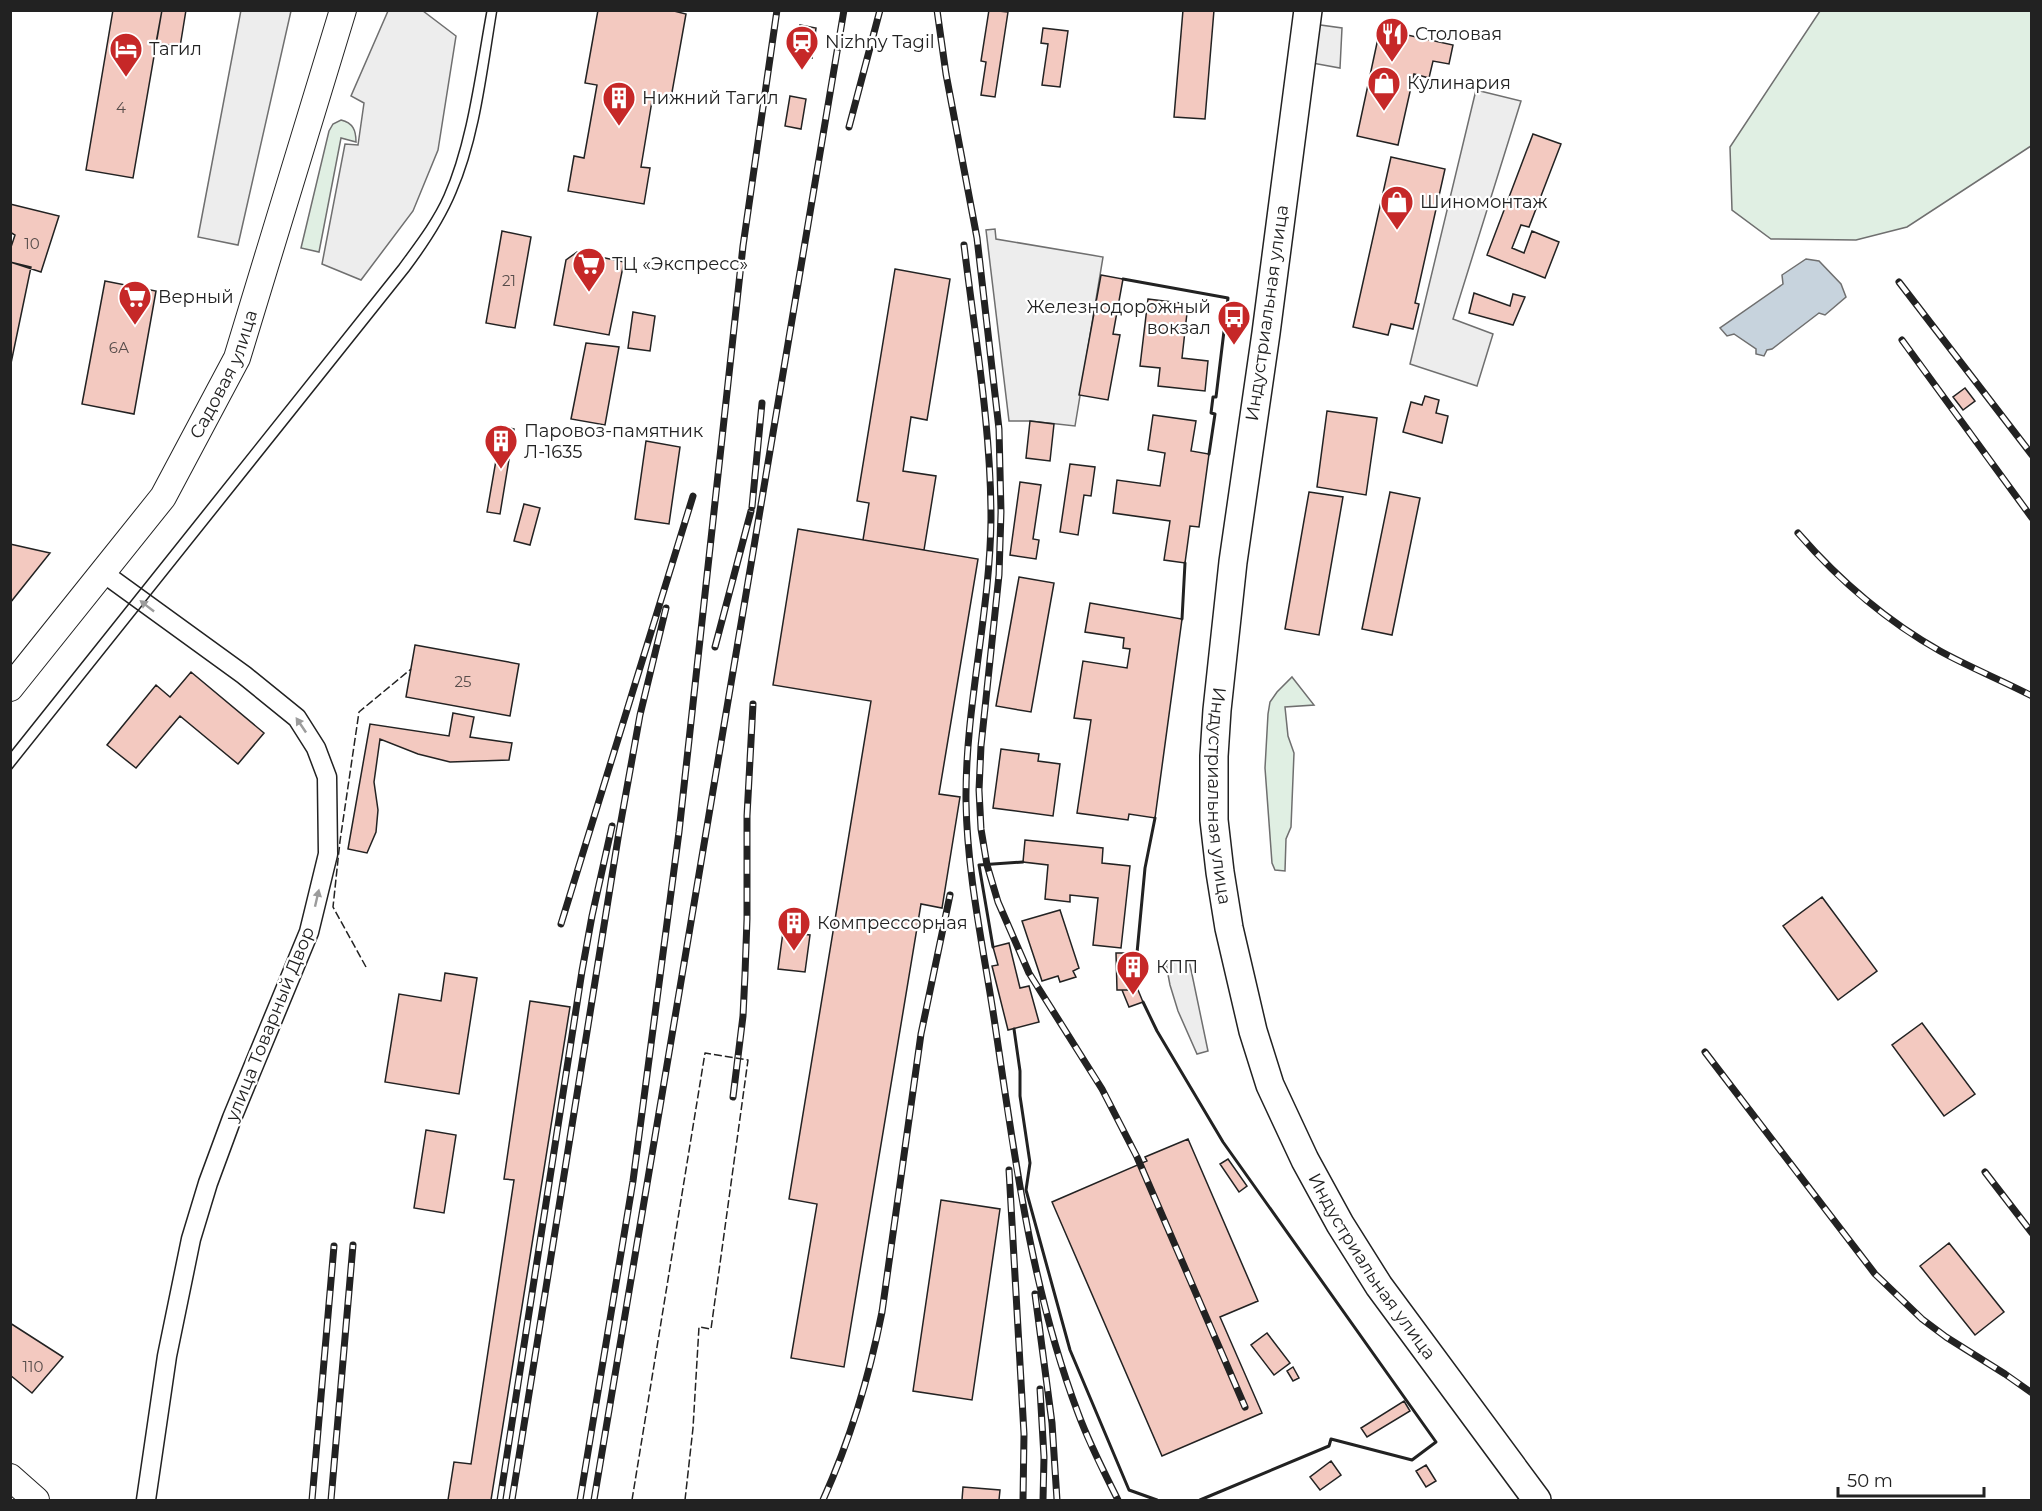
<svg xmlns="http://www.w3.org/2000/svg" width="2042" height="1511" font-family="Montserrat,sans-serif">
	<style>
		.green { fill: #e0efe3; stroke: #6f6f6f; stroke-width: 1.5 }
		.parking { fill: #ededed; stroke: #6f6f6f; stroke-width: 1.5 }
		.water { fill: #c7d3dd; stroke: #6f6f6f; stroke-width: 1.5 }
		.building { fill: #f3c9c0; stroke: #222; stroke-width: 1.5 }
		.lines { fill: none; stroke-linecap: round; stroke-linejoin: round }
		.minor-casing { stroke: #222; stroke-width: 21 }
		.secondary-casing { stroke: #222; stroke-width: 28 }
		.primary-casing { stroke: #222; stroke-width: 30 }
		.minor { stroke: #fff; stroke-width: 18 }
		.secondary { stroke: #fff; stroke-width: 26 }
		.primary { stroke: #fff; stroke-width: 27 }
		.tram { stroke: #222; stroke-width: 1.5 }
		.rail-casing { stroke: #222; stroke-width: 7 }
		.rail { stroke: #fff; stroke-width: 4.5; stroke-dasharray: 14; stroke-linecap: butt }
		.fence { stroke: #222; stroke-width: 1.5; stroke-dasharray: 8 3; stroke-linecap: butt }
		.wall { stroke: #222; stroke-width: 3 }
		.oneway { fill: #9c9c9c }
		.labels { text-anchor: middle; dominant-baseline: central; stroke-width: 4.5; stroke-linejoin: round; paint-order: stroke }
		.number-label { font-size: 15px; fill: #564c4a }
		.poi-label { font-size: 18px; fill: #222; stroke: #fff; text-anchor: start }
		.street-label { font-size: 18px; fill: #222; stroke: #fff }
	</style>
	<rect width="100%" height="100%" fill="#fff"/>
	<path class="green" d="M1820,11H2031V146L1907,227L1856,240L1771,239L1732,210L1730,147Z
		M341,120C353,123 356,130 356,142L341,138L319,252L301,248L329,131L333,124Z
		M1292,677L1314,705L1285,707L1288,736L1294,753L1291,827L1286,839L1285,871L1275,870L1272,863L1265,768L1268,714L1270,702L1277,692Z"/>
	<path class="parking" d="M241,10L291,11L238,245L198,237Z
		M388,11H423L456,36L438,150L413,211L361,280L322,264L345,144L358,145L364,103L351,96Z
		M1306,23L1342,28L1340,68L1301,61Z
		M1476,90L1521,101L1453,319L1493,334L1477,386L1410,364Z
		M995,229L996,239L1103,257L1075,426L1030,421H1009L986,230Z
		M1189,960L1208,1051L1197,1054L1178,1011L1170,985L1166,964Z"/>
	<path class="water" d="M1806,259L1819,261L1841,284L1846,297L1825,315L1819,313L1772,349L1767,350L1764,356L1756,354V349L1734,334L1727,336L1720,328L1783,284L1782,275Z"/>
	<path class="building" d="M113,10H162L133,178L86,170Z
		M162,10H186L180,47L156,43Z
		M598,10H670L686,14L671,98L653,95L641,167L650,168L644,204L568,191L574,156L584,158L597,85L585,83Z
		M989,10L1008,12L995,97L981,95L986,62L981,61Z
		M1183,10H1214L1205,119L1174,117Z
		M800,25L816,28L812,58L796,55Z
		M1043,28L1068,31L1060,87L1042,85L1048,44L1041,43Z
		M1380,29L1453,45L1449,64L1433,61L1429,78L1414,74L1398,145L1357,136Z
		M790,96L806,99L801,129L785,126Z
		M1533,134L1561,144L1529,227L1521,225L1512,248L1524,253L1532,231L1559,242L1545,278L1487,255Z
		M1391,157L1445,169L1415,303L1419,304L1413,329L1391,324L1388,335L1353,327Z
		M10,204L59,216L41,272L10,262V250L15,235L10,232Z
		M502,231L531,237L515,328L486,323Z
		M577,252L624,262L609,335L554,325L566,260Z
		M10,262L31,267L10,368Z
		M895,269L950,279L927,420L911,417L903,471L936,476L924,550L863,540L869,503L857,501Z
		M1101,275L1123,279L1113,334L1120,335L1108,400L1079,395Z
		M105,281L156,291L134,414L82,404Z
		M1474,293L1510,306L1513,294L1525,297L1513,325L1469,313Z
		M1148,299L1188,304L1182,358L1208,361L1205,391L1158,386L1160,368L1140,366Z
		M633,312L655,316L650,351L628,348Z
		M586,343L619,347L605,425L571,419Z
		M1965,388L1975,401L1963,410L1953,397Z
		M1425,396L1439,400L1436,413L1448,416L1442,443L1403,432L1411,402L1422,405Z
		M1327,411L1377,418L1366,495L1317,487Z
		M1153,415L1196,421L1191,451L1209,454L1199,527L1190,526L1185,563L1164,560L1170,521L1113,513L1117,480L1160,486L1165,453L1148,450Z
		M1030,421L1054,424L1050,461L1026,458Z
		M502,426L514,429L500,514L487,512Z
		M646,441L680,447L669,524L635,519Z
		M1070,464L1095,467L1091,496L1084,495L1078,535L1060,532Z
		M1020,482L1041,485L1033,539L1039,540L1036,559L1010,555Z
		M1309,492L1343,497L1319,635L1285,629Z
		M1390,492L1420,498L1392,635L1362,629Z
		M524,504L540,508L530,545L514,541Z
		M798,529L978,559L939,794L960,797L942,908L921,904L844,1367L791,1358L817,1204L789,1199L871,701L773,685Z
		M10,544L50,553L10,603Z
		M1019,577L1054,583L1031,712L996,706Z
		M1090,603L1182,619L1155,818L1129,814L1128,820L1077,813L1091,720L1074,718L1083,661L1127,668L1130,649L1123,648L1124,638L1085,632Z
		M415,645L519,664L510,716L406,697Z
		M191,672L264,733L238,764L180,716L136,768L107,745L156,685L170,697Z
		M453,713L474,717L470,737L512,743L509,760L450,762L418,754L380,739L374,782L378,810L376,832L367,853L348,849L370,724L449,736Z
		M1001,749L1039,754L1038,761L1060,764L1053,816L993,808Z
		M1025,840L1103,848L1102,863L1130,866L1121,948L1093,945L1098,898L1070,895V902L1045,899L1048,865L1023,862Z
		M1822,897L1877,971L1838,1000L1783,926Z
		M1060,910L1079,968L1073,971L1076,977L1060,982L1058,976L1042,981L1022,921Z
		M783,932L810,935L805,972L778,969Z
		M1009,943L1020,988L1029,986L1039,1022L1008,1030L992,966L998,965L993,947Z
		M1116,953H1137L1138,990H1117Z
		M445,973L477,978L459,1094L385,1082L399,994L441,1001Z
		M1122,990H1138L1143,1002L1129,1007Z
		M530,1001L570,1007L491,1500H448L454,1462L471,1464L514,1180L504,1179Z
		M1922,1023L1975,1094L1944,1116L1892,1045Z
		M426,1130L456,1135L444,1213L414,1208Z
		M1188,1139L1258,1301L1220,1317L1262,1413L1162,1456L1052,1202L1147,1161L1145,1157Z
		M1228,1159L1247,1186L1239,1192L1220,1164Z
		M941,1200L1000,1209L972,1400L913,1391Z
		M1949,1243L2004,1312L1975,1335L1920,1266Z
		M10,1323L63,1357L32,1393L10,1375Z
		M1267,1333L1290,1363L1274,1375L1251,1345Z
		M1293,1367L1299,1378L1293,1381L1287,1371Z
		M1404,1401L1410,1411L1367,1437L1361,1428Z
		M1331,1461L1341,1475L1320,1490L1310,1477Z
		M1426,1465L1436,1481L1426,1487L1416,1471Z
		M963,1487L1000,1490L999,1500H962Z"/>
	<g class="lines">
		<g class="minor-casing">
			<path id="minor" d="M102,572L244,675L297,718L316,748L327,777L328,854L309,932L232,1118L208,1183L191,1239L167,1356L146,1500"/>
		</g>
		<g class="secondary-casing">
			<g id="secondary">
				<path id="s1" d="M10,688L163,497L237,358L343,10"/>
				<path d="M10,1477L36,1500"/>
			</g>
		</g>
		<g class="primary-casing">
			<g id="primary">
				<path id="s2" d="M1308,10L1266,333L1233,562L1217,710L1214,756V820L1220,872L1229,928L1253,1031L1270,1085L1305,1160L1340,1224L1379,1286L1537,1500"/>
			</g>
		</g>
		<use href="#minor" class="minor"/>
		<use href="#secondary" class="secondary"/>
		<use href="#primary" class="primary"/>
		<path class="tram" d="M10,753L399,265C415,243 433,220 444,195C468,141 476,69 487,10
			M10,771L409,271C427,247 444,222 456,193C480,138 487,70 497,10"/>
		<g class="rail-casing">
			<path id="rail" d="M937,10L946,74L977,238L999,429L1001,512L999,575L981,746L979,790L981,829L987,865L998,902L1029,973L1102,1089L1137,1157L1245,1407
				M849,127L880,10
				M964,245C975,336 991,427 991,519C990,614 965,707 966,801C967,873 983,946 994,1018C1014,1151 1030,1286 1078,1413C1089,1443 1104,1472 1118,1500
				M1899,282L2032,455
				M1902,340L2032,518
				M752,507L762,403
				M1798,533C1839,580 1885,620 1940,651C1969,667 2001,680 2032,696
				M715,647L751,511
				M561,924L693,496
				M1705,1052L1875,1274L1922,1319L1946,1337L2005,1374L2032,1393
				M733,1097L743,1016L745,974L747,919V816L753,704
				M1009,1170L1024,1434L1023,1500
				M1985,1172L2032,1233
				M1035,1294L1052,1423L1057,1500
				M1040,1389L1044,1457L1043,1500
				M312,1500L334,1246
				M331,1500L353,1245
				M500,1500L582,971L592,916L612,826
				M512,1500L619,832L640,715L666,608
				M580,1500L633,1181L679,832L743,246L777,10
				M594,1500L844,10
				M823,1500C850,1440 869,1378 882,1312L921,1034L950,895"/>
		</g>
		<use href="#rail" class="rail"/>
		<path class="fence" d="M366,967L333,907L340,841L359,712L411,669
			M632,1500L705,1053L748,1060L711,1329L699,1327L693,1428L685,1500"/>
		<path class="wall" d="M1123,279L1228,298L1216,397H1213L1211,413L1215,414L1209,454
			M1182,619L1185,563
			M993,947L979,865L1023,862
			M1137,953L1145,868L1155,818
			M1143,1002L1157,1031L1223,1142L1436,1442L1412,1460L1331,1439L1329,1446L1200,1500
			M1014,1029L1020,1071V1096L1030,1163L1026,1190L1070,1350L1129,1490L1157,1500"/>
	</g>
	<defs><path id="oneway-solid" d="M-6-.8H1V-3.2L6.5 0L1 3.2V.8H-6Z" transform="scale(1.5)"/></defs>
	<g class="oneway">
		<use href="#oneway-solid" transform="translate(147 606) rotate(-142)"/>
		<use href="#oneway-solid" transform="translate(301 725) rotate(-124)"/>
		<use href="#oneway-solid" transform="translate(317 898) rotate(-77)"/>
	</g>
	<defs>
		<g id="restaurant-pin" transform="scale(1.725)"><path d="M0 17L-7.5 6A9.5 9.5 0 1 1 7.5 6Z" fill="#c62828" stroke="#fff"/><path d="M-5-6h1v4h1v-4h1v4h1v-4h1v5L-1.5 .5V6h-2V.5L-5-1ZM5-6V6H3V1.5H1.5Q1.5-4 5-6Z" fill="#fff"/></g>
		<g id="station-pin" transform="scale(1.725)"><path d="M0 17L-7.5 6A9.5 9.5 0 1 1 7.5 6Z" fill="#c62828" stroke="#fff"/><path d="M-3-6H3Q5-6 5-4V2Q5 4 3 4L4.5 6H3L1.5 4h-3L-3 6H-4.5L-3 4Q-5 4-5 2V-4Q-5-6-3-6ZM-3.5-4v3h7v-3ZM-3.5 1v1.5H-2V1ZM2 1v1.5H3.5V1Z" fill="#fff"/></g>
		<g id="hotel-pin" transform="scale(1.725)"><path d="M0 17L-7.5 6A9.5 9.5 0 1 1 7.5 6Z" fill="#c62828" stroke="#fff"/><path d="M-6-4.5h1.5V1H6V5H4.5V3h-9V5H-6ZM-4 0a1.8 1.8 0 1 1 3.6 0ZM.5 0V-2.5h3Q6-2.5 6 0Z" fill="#fff"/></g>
		<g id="shop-pin" transform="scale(1.725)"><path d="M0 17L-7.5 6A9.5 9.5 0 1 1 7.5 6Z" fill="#c62828" stroke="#fff"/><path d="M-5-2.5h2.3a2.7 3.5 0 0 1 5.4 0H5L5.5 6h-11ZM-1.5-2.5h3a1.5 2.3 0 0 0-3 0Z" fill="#fff"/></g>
		<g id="building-pin" transform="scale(1.725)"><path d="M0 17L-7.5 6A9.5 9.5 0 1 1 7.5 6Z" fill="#c62828" stroke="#fff"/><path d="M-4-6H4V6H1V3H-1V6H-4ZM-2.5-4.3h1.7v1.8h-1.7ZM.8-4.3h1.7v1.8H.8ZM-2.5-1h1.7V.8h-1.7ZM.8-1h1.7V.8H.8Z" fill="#fff"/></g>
		<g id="supermarket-pin" transform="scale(1.725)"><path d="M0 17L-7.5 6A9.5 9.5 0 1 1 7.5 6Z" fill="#c62828" stroke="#fff"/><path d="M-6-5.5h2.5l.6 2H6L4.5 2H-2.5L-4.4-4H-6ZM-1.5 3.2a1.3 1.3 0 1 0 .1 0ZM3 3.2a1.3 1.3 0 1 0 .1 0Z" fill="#fff"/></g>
		<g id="bus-pin" transform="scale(1.725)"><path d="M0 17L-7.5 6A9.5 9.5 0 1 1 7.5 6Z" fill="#c62828" stroke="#fff"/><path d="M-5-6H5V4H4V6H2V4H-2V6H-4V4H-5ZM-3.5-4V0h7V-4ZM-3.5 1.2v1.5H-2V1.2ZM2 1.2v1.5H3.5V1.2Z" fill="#fff"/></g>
	</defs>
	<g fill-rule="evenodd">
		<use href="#restaurant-pin" x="1392" y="34"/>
		<use href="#station-pin" x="802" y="42"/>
		<use href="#hotel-pin" x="126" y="49"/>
		<use href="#shop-pin" x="1384" y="83"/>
		<use href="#building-pin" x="619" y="98"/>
		<use href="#shop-pin" x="1397" y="202"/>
		<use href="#supermarket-pin" x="589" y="264"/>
		<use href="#supermarket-pin" x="135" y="297"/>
		<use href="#bus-pin" x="1234" y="317"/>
		<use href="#building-pin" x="501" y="441"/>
		<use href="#building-pin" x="794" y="923"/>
		<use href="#building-pin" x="1133" y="967"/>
	</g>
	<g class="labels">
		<g class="number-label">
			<text x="121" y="107">4</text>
			<text x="32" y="243">10</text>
			<text x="509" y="280">21</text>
			<text x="119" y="347">6А</text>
			<text x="463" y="681">25</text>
			<text x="33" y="1366">110</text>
		</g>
		<g class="poi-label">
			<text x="1415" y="34">Столовая</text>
			<text x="825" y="42">Nizhny Tagil</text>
			<text x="149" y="49">Тагил</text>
			<text x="1407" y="83">Кулинария</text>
			<text x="642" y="98">Нижний Тагил</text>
			<text x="1420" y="202">Шиномонтаж</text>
			<text x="612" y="264">ТЦ «Экспресс»</text>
			<text x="158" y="297">Верный</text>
			<text x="1211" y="307" text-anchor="end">Железнодорожный<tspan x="1211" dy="21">вокзал</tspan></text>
			<text x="524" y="431">Паровоз-памятник<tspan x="524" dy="21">Л-1635</tspan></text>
			<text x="817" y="923">Компрессорная</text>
			<text x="1156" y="967">КПП</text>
		</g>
		<g class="street-label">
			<text transform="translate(1267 313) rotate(-82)">Индустриальная улица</text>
			<text stroke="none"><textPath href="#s1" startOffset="382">Садовая улица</textPath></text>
			<text stroke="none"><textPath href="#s2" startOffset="792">Индустриальная улица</textPath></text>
			<text transform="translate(270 1024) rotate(-68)">улица Товарный Двор</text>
			<text stroke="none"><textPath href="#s2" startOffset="1296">Индустриальная улица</textPath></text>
		</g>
	</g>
	<rect width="2042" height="1511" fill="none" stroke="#222222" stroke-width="24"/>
	<path d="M1838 1487v9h146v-9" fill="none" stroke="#222222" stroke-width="3"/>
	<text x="1847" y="1487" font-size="18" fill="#222222" stroke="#ffffff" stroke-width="4.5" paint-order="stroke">50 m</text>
</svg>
